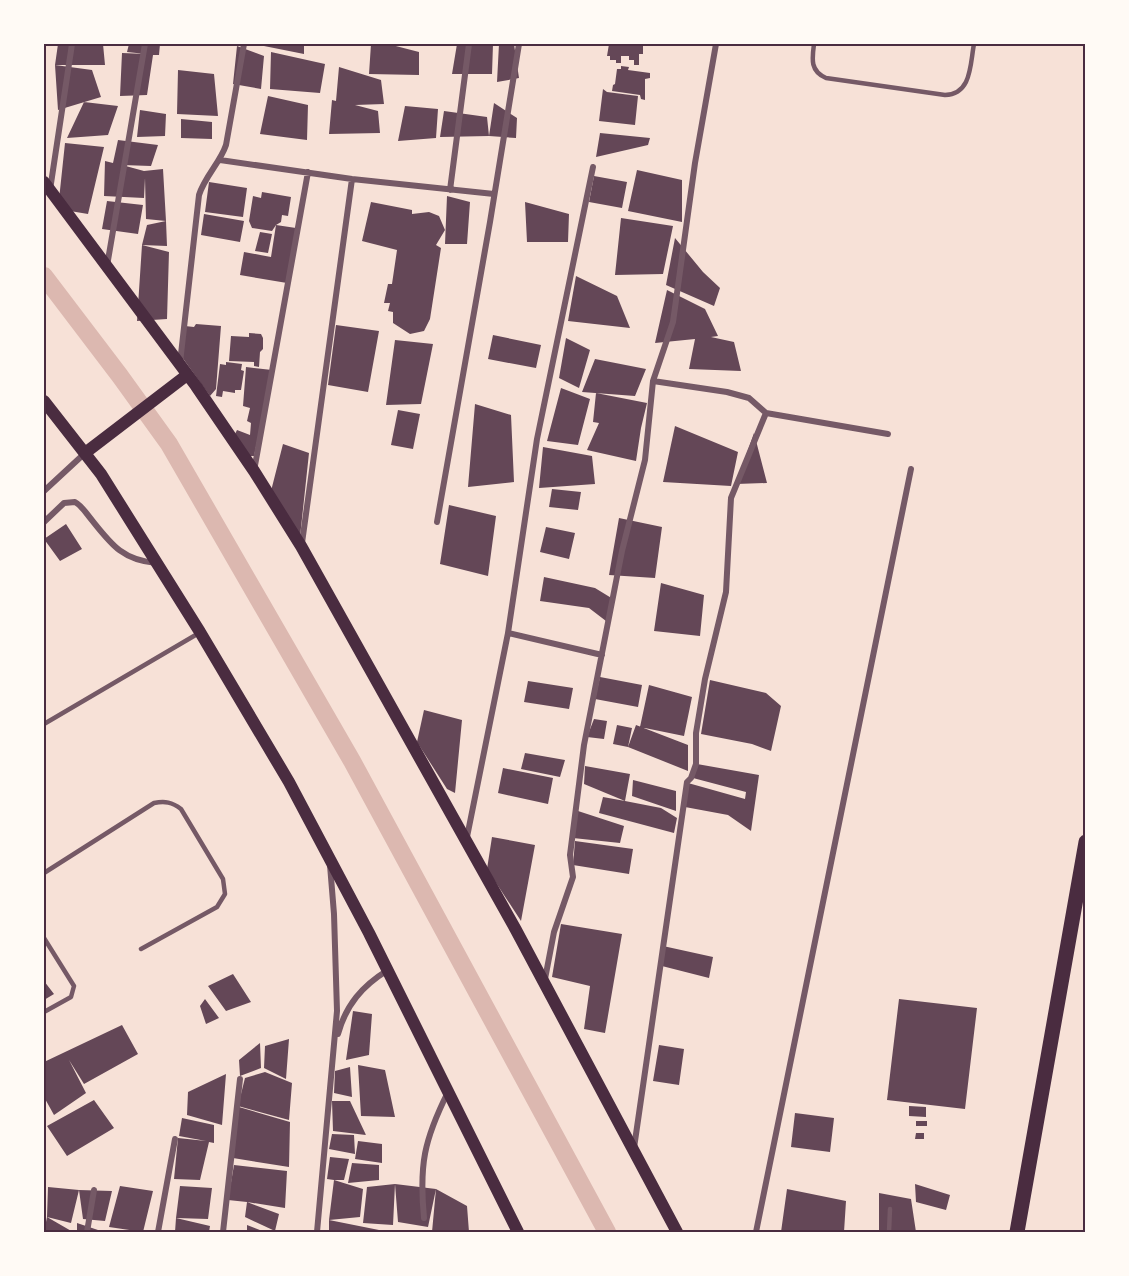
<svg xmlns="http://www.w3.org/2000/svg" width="1129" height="1276" font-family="'Fira Sans',sans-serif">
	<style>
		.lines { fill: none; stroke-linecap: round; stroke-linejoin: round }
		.canal { stroke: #dcb8b0; stroke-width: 18 }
		.building { fill: #644757 }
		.service { stroke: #755966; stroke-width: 4.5 }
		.minor { stroke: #755966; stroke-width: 6 }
		.secondary { stroke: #4a2c40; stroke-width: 12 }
		.trunk { stroke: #4a2c40; stroke-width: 15 }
		.neatline { fill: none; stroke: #4a2c40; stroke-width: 2 }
	</style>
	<rect width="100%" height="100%" fill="#f7e1d7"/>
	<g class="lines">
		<path class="canal" d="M44,276L120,376L169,444L352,761L607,1232"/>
	</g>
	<path class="building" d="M58,44H103L105,65H55Z
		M129,44H160L159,55H153L147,95L120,96L122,53L146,54L127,52Z
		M259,44H304V54L259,45Z
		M371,44H388L419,52V75L369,74Z
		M457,44H493L492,74H452Z
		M499,44H514L519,78L497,82Z
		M609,44H643V54H639V65H634V60H629V56H621V63H616V60H610V56H607Z
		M237,46L264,56L261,89L233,84Z
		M271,52L325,64L320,93L270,89Z
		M55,65L92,70L101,97L58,110Z
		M621,66L629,67L628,70L650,73V78L645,79V100L641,99L640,95L612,91L613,85L615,84L617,69H621Z
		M339,67L381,80L384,104L355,105L378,111L380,133L329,134L332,100L336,101Z
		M178,70L214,74L218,116L177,114Z
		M603,89L607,92L638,96L635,125L599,121Z
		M268,96L308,105L307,140L260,134Z
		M84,102L118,106L108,135L67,138Z
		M494,103L517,118L516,138L489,136Z
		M405,106L438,109L436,138L398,141Z
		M140,110L166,114L165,136L137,137Z
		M444,111L487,117L489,136L440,137Z
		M181,119L212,122V139L181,138Z
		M600,133L650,138L648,145L596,157Z
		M118,140L158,145L151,166L122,165L144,171L163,169L166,221L167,246L142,245L169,252L167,319L137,321L142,245L147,225L166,221L146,219L145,178L144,198L104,196L105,161L113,163Z
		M65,143L104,147L88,214L58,209Z
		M637,170L682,180V222L628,211Z
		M594,176L627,182L622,208L589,202Z
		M209,182L247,188L243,217L205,212Z
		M262,192L291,197L288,216L282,215L281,222L276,225L296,228L287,283L240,275L244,252L271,257L276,225L272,231L252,228L249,221L253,196L261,198Z
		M447,196L470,202L467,244H445Z
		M107,201L143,205L138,234L102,229Z
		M371,202L412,210V214L429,212L439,216L445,230L436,245L441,248L430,319L424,331L410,334L393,323V312L388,311L390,303H384L388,284H392L397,250L362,241Z
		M525,202L569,214L568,242H527Z
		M204,214L244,221L240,242L201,235Z
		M621,218L673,226L663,274L615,275Z
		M260,232L272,234L268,253L255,251Z
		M675,238L703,272L720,288L714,306L666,285Z
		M576,276L617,296L630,328L568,321Z
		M667,290L705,309L718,336L711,337L734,342L741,371L689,369L695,339L655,343Z
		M196,324L221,326L216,389L210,396L182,357L185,326L194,327Z
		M336,325L379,331L368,392L328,385Z
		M249,333L261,334L263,338V349L260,352L259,367L254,366V362L229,361L231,336L249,337Z
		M493,335L541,345L536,368L488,359Z
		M566,338L590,350L579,388L559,378Z
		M395,340L433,344L421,404L386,405Z
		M595,359L646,369L635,396L582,392Z
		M226,362L242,364L241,370L244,371L241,390H235V393L223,391L222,397L216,396L220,364L226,365Z
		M246,367L272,370L254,456H244L234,436L237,430L250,435L251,423L247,421L250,408L243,406Z
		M561,388L590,399L578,445L547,441Z
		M596,393L647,403L641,428L636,461L587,450L599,423L593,422Z
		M475,404L511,415L514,482L468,487Z
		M398,410L420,414L413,449L391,445Z
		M675,426L738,452L731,486L663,482Z
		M754,433L767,483L736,484Z
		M283,444L309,453L300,537L271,491Z
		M543,447L592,456L595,484L539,488Z
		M552,489L581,492L578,510L549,507Z
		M449,505L496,516L488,576L440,564Z
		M619,518L662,527L655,578L609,575Z
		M66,524L82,549L60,561L44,539Z
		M546,527L575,533L569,559L540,552Z
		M544,577L595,588L613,599L606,621L589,608L540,601Z
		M661,583L704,595L700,636L654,631Z
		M600,677L642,685L638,707L595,699Z
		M710,680L766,693L781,706L771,751L752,744L701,734Z
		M528,681L573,688L569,709L524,702Z
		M649,685L692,697L684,736L640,727Z
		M424,710L462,720L455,793L447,789L417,742Z
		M594,719L607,721L604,739L587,737Z
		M617,725L632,728L628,747L613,744Z
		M636,725L688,745V771L628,747Z
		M525,753L565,760L560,777L521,769Z
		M697,764L759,775L751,831L728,815L685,807L688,783L745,799L746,792L693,778Z
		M585,766L630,774L625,801L661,808L677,818L674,833L599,813L603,797L625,801L584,784Z
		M503,768L553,778L548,804L498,793Z
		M633,780L676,791V811L632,796Z
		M578,811L624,826L620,843L573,838Z
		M492,837L535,845L521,921L487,869Z
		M575,841L633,849L629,874L573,865Z
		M561,924L622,934L605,1033L584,1029L590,986L552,977Z
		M663,946L713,957L709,978L658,965Z
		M233,974L251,1002L226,1011L208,986Z
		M44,981L54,994L44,1000Z
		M205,999L219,1018L206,1024L200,1006Z
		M899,999L977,1008L965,1109L887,1100Z
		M353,1011L372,1014L369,1055L346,1060Z
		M122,1025L138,1054L84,1084L69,1060L86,1093L54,1115L44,1097V1062Z
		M289,1039L286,1079L264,1068L265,1046Z
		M260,1043L261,1068L240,1076L239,1060Z
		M659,1045L684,1049L679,1085L653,1081Z
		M358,1065L385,1070L395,1117L361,1116Z
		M350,1067L352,1097L334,1093L335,1071Z
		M265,1072L292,1083L289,1120L238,1106L245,1078Z
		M226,1074L222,1125L187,1115L188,1092Z
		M94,1100L114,1128L67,1156L47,1126Z
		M332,1101H350L366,1135L333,1131Z
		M909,1106L926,1107V1117L909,1116Z
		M239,1107L290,1122L289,1167L233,1158Z
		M795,1113L834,1118L830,1152L791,1147Z
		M182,1118L214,1125V1143L209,1142L200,1180L174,1179L178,1138L206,1141L179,1136Z
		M916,1121H927V1126H916Z
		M916,1133H924V1139H915Z
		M332,1134L354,1135L355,1154L329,1149Z
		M358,1141L382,1144V1163L355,1159Z
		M330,1157L349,1159L344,1180H334L363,1189L360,1217L329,1220L389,1232H329V1220L334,1180L327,1179Z
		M352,1163L379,1165V1180L348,1183Z
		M234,1165L287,1171L285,1208L247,1202L279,1214L275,1231L245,1217L247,1202L228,1200Z
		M395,1184L393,1225L363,1223L367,1187Z
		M395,1184L436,1189L428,1227L398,1222Z
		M915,1184L950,1195L946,1210L916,1202Z
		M120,1186L153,1191L143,1232L109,1227Z
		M180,1186L212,1188L208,1219L176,1218Z
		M48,1187L79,1190L71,1223L47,1217Z
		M436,1189L467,1206L469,1232H432Z
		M787,1189L846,1201L844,1232H781Z
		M79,1190L112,1191L105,1221L83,1219Z
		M879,1193L911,1199L916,1232H879Z
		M47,1217L73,1232H44Z
		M176,1218L210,1226L209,1232H175Z
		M77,1223L104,1232H77Z
		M247,1225L265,1232H247Z"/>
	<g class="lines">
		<path class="service" d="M814,44C812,59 810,71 826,78L945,95C972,94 970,64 974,44
			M44,724L199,633
			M44,873L154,803C165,801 172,802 181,809L223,879L225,894L217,907L141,949
			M44,938L74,986L71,997L44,1012
			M889,1232L890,1209"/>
		<path class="minor" d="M220,160L352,179L494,194
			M50,190L72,44
			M450,190L469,44
			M107,266L145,44
			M180,363L199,195C205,176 220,163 226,145L244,44
			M653,381L727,392L749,398L766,413L888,434
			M254,471L308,172
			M44,491L84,454
			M44,522L64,503L75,502C82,506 86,513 91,519C111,544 122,560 156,563
			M437,522L490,222L519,44
			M302,543L352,179
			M508,633L602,655
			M467,837L508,633L537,439L593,167
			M545,979L554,932L573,877L570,855L584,745L622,551L645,460L653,381L673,322L695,163L716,44
			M338,1034C346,1005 362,986 388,970
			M634,1148L687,782L691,778L696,764V733L705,679L726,592L731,498L766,413
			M424,1218C419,1165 424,1140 448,1092
			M87,1232L94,1190
			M158,1232L175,1139
			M223,1232L240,1079
			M317,1232L337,1011L334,914L330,865
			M756,1232L911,469"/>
		<path class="secondary" d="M44,182L196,386L254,471L301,546L516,930L677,1232
			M44,401L101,474L200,632L289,782L369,933L518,1232
			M85,453L187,375"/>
		<path class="trunk" d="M1017,1232L1086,842"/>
	</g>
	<rect width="1129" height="1276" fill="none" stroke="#fffaf5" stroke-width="90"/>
	<rect x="45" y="45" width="1039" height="1186" class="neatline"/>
</svg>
